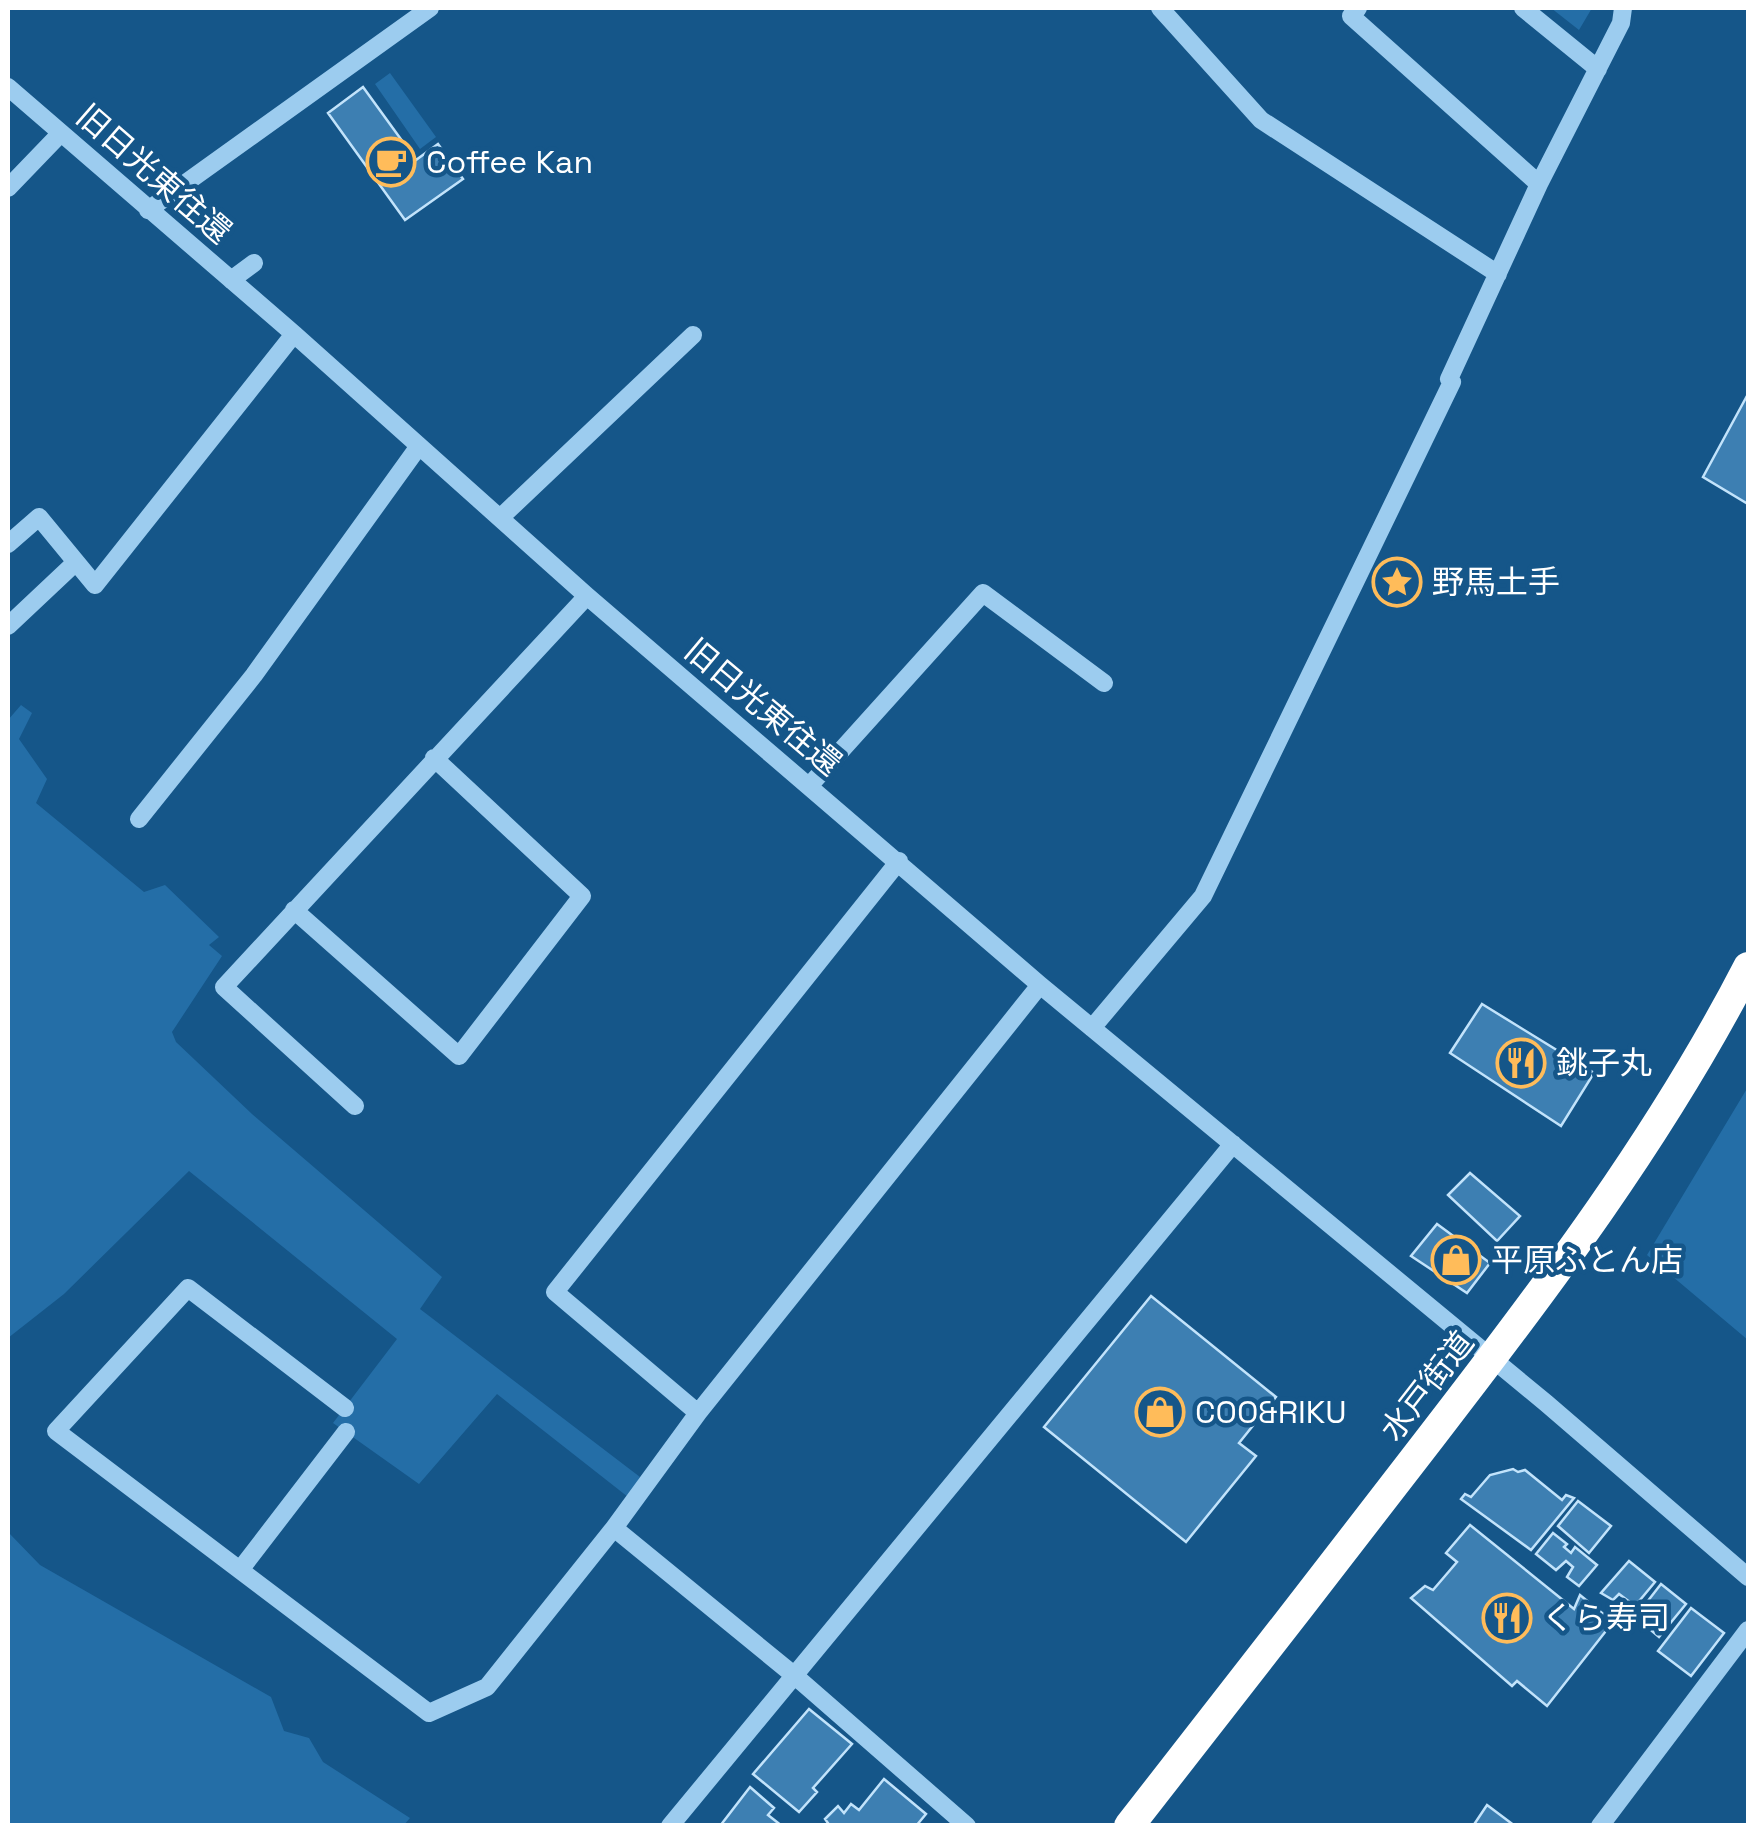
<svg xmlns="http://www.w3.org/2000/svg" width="1756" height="1833" font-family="'Space Grotesk','Noto Sans JP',sans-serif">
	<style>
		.green { fill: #246ea7 }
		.building { fill: #3d7fb2; stroke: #c2e3fb; stroke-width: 2.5 }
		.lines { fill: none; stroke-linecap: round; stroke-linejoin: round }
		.minor { stroke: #9cccef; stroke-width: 18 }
		.highway { stroke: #fff; stroke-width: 30 }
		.labels { text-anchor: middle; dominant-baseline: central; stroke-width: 9; stroke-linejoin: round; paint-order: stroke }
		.poi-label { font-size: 32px; fill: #fff; stroke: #155689; text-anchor: start }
		.street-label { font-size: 32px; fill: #fff; stroke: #155689 }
	</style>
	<rect width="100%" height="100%" fill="#155689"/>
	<path class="green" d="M1551,8H1592L1579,30Z
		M390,73L436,137L420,149L375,84Z
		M21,705L32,713L19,739L47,779L36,803L144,892L165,885L219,937L209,945L222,956L172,1032L176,1042L252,1114L442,1277L420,1309L640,1477L628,1497L497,1394L419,1484L333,1423L397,1339L189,1171L64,1294L8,1338V720Z
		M1748,1087V1340L1647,1255Z
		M8,1532L40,1565L271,1697L284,1731L309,1738L323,1762L410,1818L403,1826L8,1825Z"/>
	<path class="building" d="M363,87L416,160L438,144L463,179L405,220L328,113Z
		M1748,394V504L1703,477Z
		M1482,1004L1594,1073L1561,1126L1450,1053Z
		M1470,1173L1520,1216L1497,1241L1448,1195Z
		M1437,1224L1490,1263L1467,1293L1411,1256Z
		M1151,1296L1276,1397L1239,1443L1256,1456L1186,1542L1044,1427Z
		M1513,1469L1518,1472L1525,1470L1562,1500L1566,1495L1574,1498L1531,1550L1461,1499L1465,1494L1471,1497L1490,1475Z
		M1578,1501L1611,1526L1589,1553L1558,1526Z
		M1470,1525L1574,1609L1580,1595L1613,1622L1547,1706L1517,1681L1512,1686L1411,1598L1425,1586L1433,1590L1457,1562L1446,1553Z
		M1553,1533L1567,1544L1564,1547L1571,1553L1575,1547L1597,1565L1579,1586L1567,1577L1573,1567L1566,1561L1556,1570L1536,1554Z
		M1629,1561L1655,1582L1635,1606L1619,1594L1613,1600L1601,1593Z
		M1661,1584L1686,1604L1659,1637L1652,1631L1656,1626L1640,1611Z
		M1691,1608L1724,1633L1691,1676L1658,1651Z
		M809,1709L852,1744L813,1788L817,1792L799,1812L753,1774Z
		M884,1779L926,1814L916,1826H830L825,1819L838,1806L844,1813L851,1804L859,1810Z
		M750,1787L774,1808L768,1815L782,1826H720Z
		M1487,1805L1515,1826H1473Z"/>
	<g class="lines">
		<path class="minor" d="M1160,8L1261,120L1498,274
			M1358,8L1351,16L1539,184
			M1523,8L1598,69
			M8,87L294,334L587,596L1040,985L1546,1403L1748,1577
			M8,188L60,134
			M148,210L430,8
			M231,280L254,263
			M500,518L693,335
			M8,544L39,517L95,585L294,334
			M8,626L76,562
			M810,785L983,593L1104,683
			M139,819L254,675L419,446
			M294,910L459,1056L582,896L434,758
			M1092,1028L1203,896L1452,382L1449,379L1539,184L1621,23L1623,8
			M355,1106L224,987L587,596
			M345,1408L188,1288L56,1431L429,1713L487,1687L614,1528
			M698,1413L555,1292L899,861
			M240,1570L346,1432
			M670,1826L1233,1144
			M967,1826L795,1676L614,1528L698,1413L1040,985
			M1600,1826L1748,1630"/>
		<path class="highway" d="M1129,1826C1230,1697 1331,1567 1431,1437C1547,1287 1661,1136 1748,967"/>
	</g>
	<defs>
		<g id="cafe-ring" transform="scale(2.5)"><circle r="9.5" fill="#155689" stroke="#ffbc5a" stroke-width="1.5"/><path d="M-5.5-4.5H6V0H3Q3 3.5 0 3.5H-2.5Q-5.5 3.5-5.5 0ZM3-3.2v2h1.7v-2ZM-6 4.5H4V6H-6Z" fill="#ffbc5a"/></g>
		<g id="sight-ring" transform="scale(2.5)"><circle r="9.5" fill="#155689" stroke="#ffbc5a" stroke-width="1.5"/><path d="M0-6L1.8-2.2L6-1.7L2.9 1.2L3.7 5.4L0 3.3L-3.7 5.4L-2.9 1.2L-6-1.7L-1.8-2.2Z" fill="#ffbc5a"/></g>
		<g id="restaurant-ring" transform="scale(2.5)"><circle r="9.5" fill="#155689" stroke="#ffbc5a" stroke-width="1.5"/><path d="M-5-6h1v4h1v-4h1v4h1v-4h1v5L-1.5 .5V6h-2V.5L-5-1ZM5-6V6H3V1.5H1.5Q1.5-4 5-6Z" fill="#ffbc5a"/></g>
		<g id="shop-ring" transform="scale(2.5)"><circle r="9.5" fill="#155689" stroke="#ffbc5a" stroke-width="1.5"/><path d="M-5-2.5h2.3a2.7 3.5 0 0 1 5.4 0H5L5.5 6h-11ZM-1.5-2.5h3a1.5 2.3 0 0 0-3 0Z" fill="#ffbc5a"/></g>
	</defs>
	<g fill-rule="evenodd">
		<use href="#cafe-ring" x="391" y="162"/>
		<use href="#sight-ring" x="1397" y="582"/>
		<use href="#restaurant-ring" x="1521" y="1063"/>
		<use href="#shop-ring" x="1456" y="1260"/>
		<use href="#shop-ring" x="1160" y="1412"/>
		<use href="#restaurant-ring" x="1507" y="1618"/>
	</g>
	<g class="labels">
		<g class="poi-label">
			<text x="426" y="162">Coffee Kan</text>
			<text x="1432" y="582">野馬土手</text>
			<text x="1556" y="1063">銚子丸</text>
			<text x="1491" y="1260">平原ふとん店</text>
			<text x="1195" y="1412">COO&amp;RIKU</text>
			<text x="1542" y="1618">くら寿司</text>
		</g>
		<g class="street-label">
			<text transform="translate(154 174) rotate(41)">旧日光東往還</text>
			<text transform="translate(763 707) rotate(40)">旧日光東往還</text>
			<text transform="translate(1427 1386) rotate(-52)">水戸街道</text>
		</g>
	</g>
	<rect width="1756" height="1833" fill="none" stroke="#ffffff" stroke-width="20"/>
</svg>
